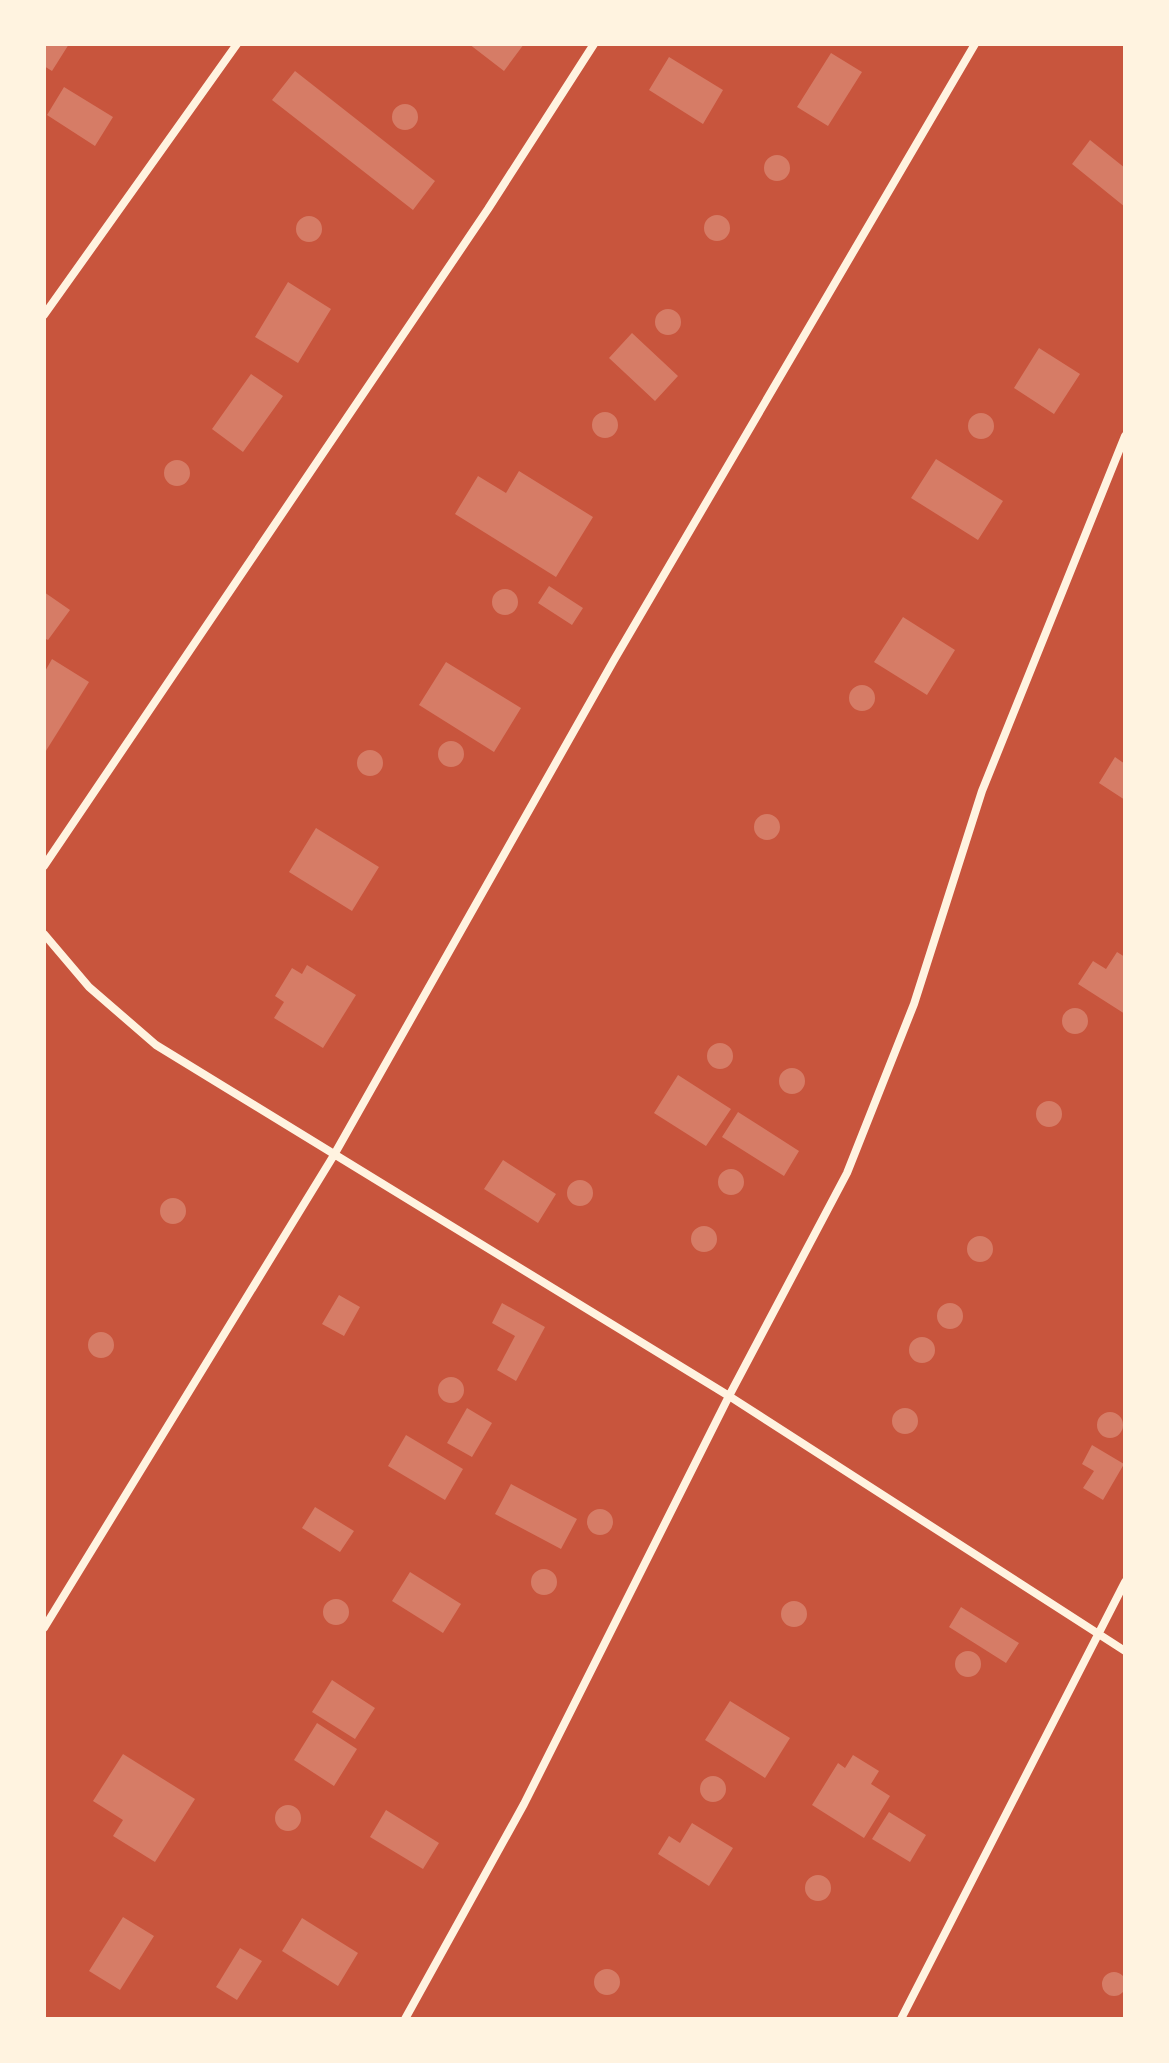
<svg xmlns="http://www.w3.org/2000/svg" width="1169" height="2063" font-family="'Source Sans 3',sans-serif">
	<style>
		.building { fill: #d67c66 }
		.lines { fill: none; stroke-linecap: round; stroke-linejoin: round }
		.minor { stroke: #fff3e0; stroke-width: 8 }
	</style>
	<rect width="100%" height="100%" fill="#c8553d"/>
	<path class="building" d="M44,44H69L52,71L44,66Z
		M469,44H524L504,71Z
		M831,53L862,72L828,126L797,107Z
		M669,57L723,90L703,124L649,90Z
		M295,71L435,181L413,210L272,100Z
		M64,87L113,117L95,146L47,115Z
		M392 117a13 13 0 1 1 26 0a13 13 0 1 1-26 0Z
		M1090,140L1125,168V207L1072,164Z
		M764 168a13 13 0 1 1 26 0a13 13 0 1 1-26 0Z
		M704 228a13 13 0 1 1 26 0a13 13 0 1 1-26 0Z
		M296 229a13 13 0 1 1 26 0a13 13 0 1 1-26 0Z
		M288,282L331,309L298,363L255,337Z
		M655 322a13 13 0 1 1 26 0a13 13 0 1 1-26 0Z
		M632,333L678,376L655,401L609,358Z
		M1039,348L1080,374L1054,414L1014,388Z
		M251,374L283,396L243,452L212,429Z
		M592 425a13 13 0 1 1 26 0a13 13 0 1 1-26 0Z
		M968 426a13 13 0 1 1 26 0a13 13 0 1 1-26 0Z
		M936,459L1003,501L978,540L911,498Z
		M164 473a13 13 0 1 1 26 0a13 13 0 1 1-26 0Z
		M519,471L593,517L556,577L455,514L478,476L506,493Z
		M549,586L583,608L572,625L538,603Z
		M492 602a13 13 0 1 1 26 0a13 13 0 1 1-26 0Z
		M44,592L70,610L48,640L44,638Z
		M903,617L955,650L927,695L874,662Z
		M52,659L89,682L44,754V673Z
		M446,662L521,708L494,752L419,705Z
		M849 698a13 13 0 1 1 26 0a13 13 0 1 1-26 0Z
		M438 754a13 13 0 1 1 26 0a13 13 0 1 1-26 0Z
		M357 763a13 13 0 1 1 26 0a13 13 0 1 1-26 0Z
		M1115,757L1125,764V800L1099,783Z
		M754 827a13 13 0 1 1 26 0a13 13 0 1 1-26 0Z
		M316,828L379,867L352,911L289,872Z
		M1117,952L1125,957V1014L1078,984L1093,961L1106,969Z
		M307,965L356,995L323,1048L274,1018L284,1002L275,996L292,968L302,974Z
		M1062 1021a13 13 0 1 1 26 0a13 13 0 1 1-26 0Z
		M707 1056a13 13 0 1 1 26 0a13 13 0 1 1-26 0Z
		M779 1081a13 13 0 1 1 26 0a13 13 0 1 1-26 0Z
		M678,1075L731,1109L706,1146L654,1113Z
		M1036 1114a13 13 0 1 1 26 0a13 13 0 1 1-26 0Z
		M738,1112L799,1151L784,1176L722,1137Z
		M503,1160L556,1194L538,1223L484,1189Z
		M718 1182a13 13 0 1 1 26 0a13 13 0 1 1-26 0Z
		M567 1193a13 13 0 1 1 26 0a13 13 0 1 1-26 0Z
		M160 1211a13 13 0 1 1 26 0a13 13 0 1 1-26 0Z
		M691 1239a13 13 0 1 1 26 0a13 13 0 1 1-26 0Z
		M967 1249a13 13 0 1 1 26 0a13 13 0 1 1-26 0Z
		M339,1295L360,1307L344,1336L322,1324Z
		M502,1303L545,1327L516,1381L497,1370L515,1336L492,1323Z
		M937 1316a13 13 0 1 1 26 0a13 13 0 1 1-26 0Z
		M88 1345a13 13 0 1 1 26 0a13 13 0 1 1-26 0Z
		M909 1350a13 13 0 1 1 26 0a13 13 0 1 1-26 0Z
		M438 1390a13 13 0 1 1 26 0a13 13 0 1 1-26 0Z
		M467,1408L492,1423L472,1457L447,1443Z
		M892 1421a13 13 0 1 1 26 0a13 13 0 1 1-26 0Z
		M1097 1425a13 13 0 1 1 26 0a13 13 0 1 1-26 0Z
		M406,1435L463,1469L445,1500L388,1466Z
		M1092,1445L1124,1464L1103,1500L1083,1488L1094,1471L1082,1464Z
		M511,1484L577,1519L561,1549L495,1514Z
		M315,1507L354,1531L340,1552L302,1528Z
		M587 1522a13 13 0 1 1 26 0a13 13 0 1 1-26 0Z
		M531 1582a13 13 0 1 1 26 0a13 13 0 1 1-26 0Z
		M410,1572L461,1604L443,1633L392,1601Z
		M323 1612a13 13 0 1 1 26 0a13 13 0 1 1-26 0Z
		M781 1614a13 13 0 1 1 26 0a13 13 0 1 1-26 0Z
		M961,1607L1019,1643L1006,1663L949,1627Z
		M955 1664a13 13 0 1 1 26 0a13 13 0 1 1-26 0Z
		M332,1680L375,1708L355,1739L312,1712Z
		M730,1701L790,1738L765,1778L705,1740Z
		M317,1723L357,1749L334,1786L294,1760Z
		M123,1754L195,1799L155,1862L113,1836L123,1820L93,1801Z
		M853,1755L879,1771L871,1784L890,1796L864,1838L812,1805L838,1763L845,1768Z
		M700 1789a13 13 0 1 1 26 0a13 13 0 1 1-26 0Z
		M275 1818a13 13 0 1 1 26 0a13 13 0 1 1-26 0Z
		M386,1810L439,1843L423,1869L370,1837Z
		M889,1812L926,1835L910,1862L872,1839Z
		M692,1823L733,1848L709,1886L658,1854L669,1836L680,1843Z
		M805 1888a13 13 0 1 1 26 0a13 13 0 1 1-26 0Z
		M123,1917L154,1936L120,1990L89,1971Z
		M302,1918L358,1953L338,1986L282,1951Z
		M240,1948L262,1961L237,2000L216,1987Z
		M594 1982a13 13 0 1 1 26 0a13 13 0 1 1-26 0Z
		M1102 1984a12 12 0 1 1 24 0a12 12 0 1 1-24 0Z"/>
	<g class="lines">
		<path class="minor" d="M44,315L237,44
			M44,866L488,209L594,44
			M44,934L89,987L156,1045L729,1396L1125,1651
			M44,1628L334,1155L614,660L975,44
			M405,2019L524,1804L729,1396L847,1173L914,1004L982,791L1125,436
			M901,2019L1125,1582"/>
	</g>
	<rect width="1169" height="2063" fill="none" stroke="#fff3e0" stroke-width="92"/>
</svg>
